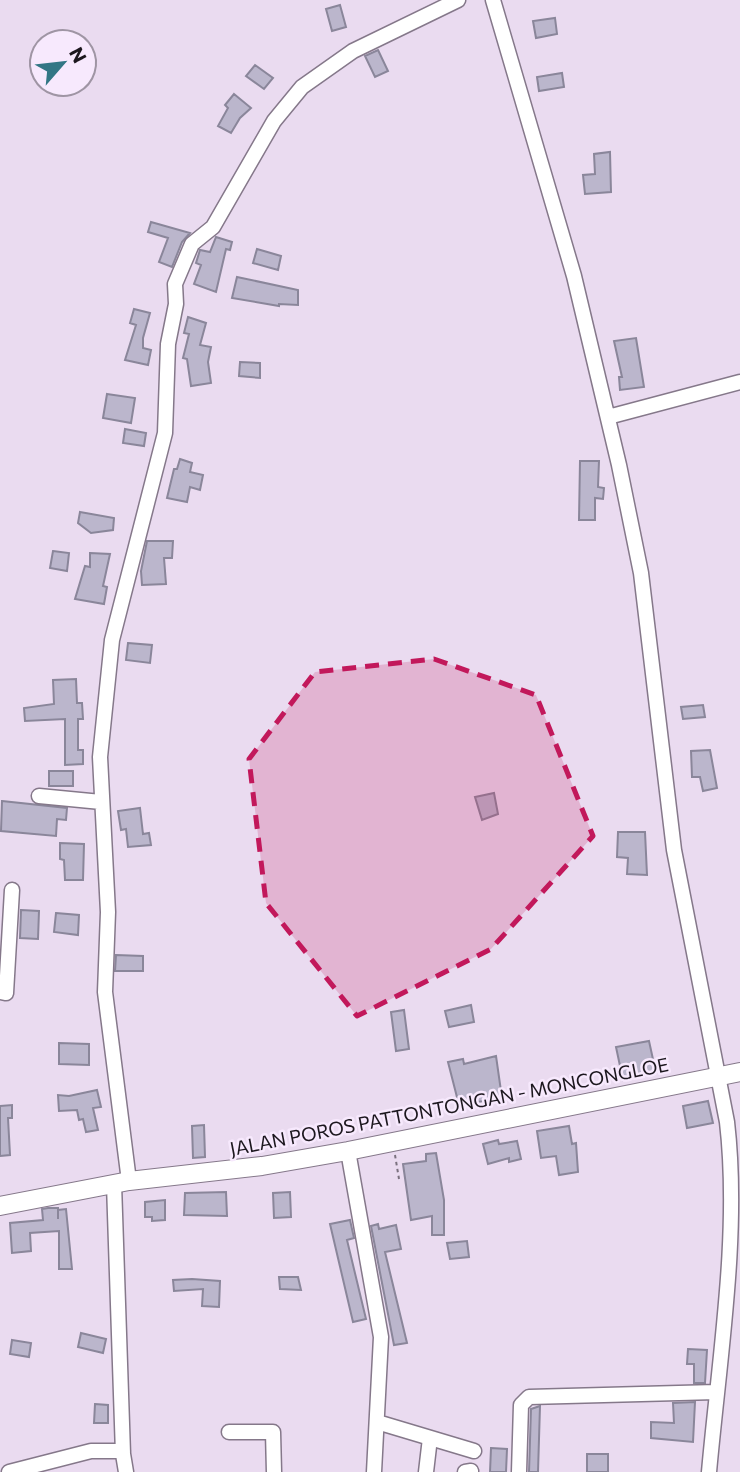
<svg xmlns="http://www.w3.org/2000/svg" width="740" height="1472" font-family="Commissioner,sans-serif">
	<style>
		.building { fill: #bbb6cc; stroke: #8a869a; stroke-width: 2 }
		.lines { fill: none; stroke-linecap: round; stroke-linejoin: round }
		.minor-casing { stroke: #85788a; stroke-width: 17 }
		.tertiary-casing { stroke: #85788a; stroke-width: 20 }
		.path { stroke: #7b717f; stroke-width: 2; stroke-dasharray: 3.5 3.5; stroke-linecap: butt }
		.minor { stroke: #fff; stroke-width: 14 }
		.tertiary { stroke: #fff; stroke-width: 18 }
		.marked { fill: #c2185b; fill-opacity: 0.2; stroke: #c2185b; stroke-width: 5; stroke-dasharray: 14 9; stroke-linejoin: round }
		.labels { text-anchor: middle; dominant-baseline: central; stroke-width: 5; stroke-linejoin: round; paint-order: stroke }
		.street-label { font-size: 19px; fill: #1c171e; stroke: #f7e9fd }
	</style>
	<rect width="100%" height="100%" fill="#eadbf0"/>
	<path class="building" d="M340,5L346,27L332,31L326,9Z
		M555,18L557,34L536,38L533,21Z
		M378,50L388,71L375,77L365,56Z
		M255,65L273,78L264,89L246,76Z
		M562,73L564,87L539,91L537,77Z
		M234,94L251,108L240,118L231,133L218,126L228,108L225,105Z
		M610,152L611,192L585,194L583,175L595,174L594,154Z
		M151,222L190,233L182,242L172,267L159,262L168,238L148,232Z
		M216,237L232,242L230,250L226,249L216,292L194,284L201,265L196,263L200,250L210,252Z
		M257,249L281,256L278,270L253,263Z
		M237,277L298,290V305L279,304V306L232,298Z
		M134,309L150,313L143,338V348L151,350L148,365L125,360L136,325L130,323Z
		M188,317L206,323L200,345L211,347L208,362L211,383L191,386L187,359L183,358L189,334L184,333Z
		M636,338L644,387L620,390L619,377H622L614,341Z
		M240,362L260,363V378L239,376Z
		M107,394L135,398L131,423L103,418Z
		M125,429L146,433L144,446L123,443Z
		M180,459L192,463L190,472L203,475L200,490L190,487L187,502L167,498L174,469H177Z
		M580,461H599L598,487L604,488L603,499L595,498V520H579Z
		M80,512L114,518L113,530L91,533L78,523Z
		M147,541H173L172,558H164L166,584L142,585L141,571Z
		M53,551L69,553L67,571L50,568Z
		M90,553L110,554L103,586L107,587L104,604L75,599L85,566L90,567Z
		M128,643L152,645L150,663L126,660Z
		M76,679L77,703H82L83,719H78V750H83V764L65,765V719L25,721L24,708L54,704L53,680Z
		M703,705L705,717L683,719L681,707Z
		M710,750L717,788L703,791L700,777H692L691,751Z
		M49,771H73V786H49Z
		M494,793L498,814L482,820L475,797Z
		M2,801L67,808L66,820L57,819L56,836L1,831Z
		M140,808L143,834L149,833L151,845L128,847L126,829L121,830L118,811Z
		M618,832H645L647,875L627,874L628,858L617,857Z
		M60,843L84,844L83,880H65L64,860L60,859Z
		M21,910L39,911L38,939L20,938Z
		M56,913L79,915L78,935L54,932Z
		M116,955L143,956V971H115Z
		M471,1005L474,1022L449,1027L445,1011Z
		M404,1010L409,1049L396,1051L391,1012Z
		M649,1041L656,1073L623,1080L616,1047Z
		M59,1043L89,1044V1065L59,1064Z
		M496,1056L502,1098L459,1105L448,1062L463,1059L464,1064Z
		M97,1090L101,1107L93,1108L98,1130L86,1132L83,1119L79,1120L77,1110L59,1111L58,1095L69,1096Z
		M708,1101L713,1123L687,1128L683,1106Z
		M12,1105V1118H8L10,1155L0,1156V1106Z
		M204,1125L205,1157L193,1158L192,1126Z
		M569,1126L572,1144L576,1143L578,1172L559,1175L556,1156L541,1158L537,1131Z
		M498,1140L499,1144L517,1141L521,1159L509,1162V1158L488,1164L483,1144Z
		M436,1153L444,1200V1235H432V1216L411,1220L403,1164L426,1161V1154Z
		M226,1192L227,1216L184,1215L185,1193Z
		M290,1192L291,1217L274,1218L273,1193Z
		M165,1200V1220L152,1221V1217H145V1202Z
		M48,1208H58V1219V1210L66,1209L72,1269H59V1231L30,1233L31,1251L12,1253L10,1223L43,1220L42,1209Z
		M350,1220L354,1238L347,1240L366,1319L353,1322L330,1224Z
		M378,1224L379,1229L396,1225L401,1249L385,1252L407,1343L394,1345L371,1226Z
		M467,1241L469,1257L450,1259L447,1243Z
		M279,1277H298L301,1290L280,1289Z
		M192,1279L220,1281L219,1307L202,1306L203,1289L174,1291L173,1280Z
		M81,1333L106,1339L103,1353L78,1347Z
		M12,1340L31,1343L29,1357L10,1354Z
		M688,1349L707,1350L705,1383H694V1364H687Z
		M695,1402L693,1442L651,1438V1422L674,1423L673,1403Z
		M95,1404L108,1405V1423H94Z
		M540,1406L538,1472H529L531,1409Z
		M491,1448L507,1449L506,1472H490Z
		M587,1454H608V1472H587Z"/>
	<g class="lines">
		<g class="minor-casing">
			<path id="minor" d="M493,0L574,276L619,465L641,573L674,850L727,1122C740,1233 719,1360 709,1472
				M608,417L740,382
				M39,796L101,802
				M0,992L6,993L12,890
				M348,1151L381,1337L374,1472
				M129,1181L105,992L108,912L100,757L112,640L165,433L168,344L176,304L175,284L192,244L213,227L274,121L302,87L353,51L458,0
				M114,1184L123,1454L126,1472
				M377,1422L474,1451
				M229,1432H273L274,1472
				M9,1472L91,1451H123
				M426,1472L430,1438
				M465,1472L471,1471
				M519,1472L521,1405L529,1397L716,1392"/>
		</g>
		<g class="tertiary-casing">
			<path id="tertiary" d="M0,1206L129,1181L262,1166L348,1151L740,1072"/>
		</g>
		<path class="path" d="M395,1155L399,1179"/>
		<use href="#minor" class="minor"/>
		<use href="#tertiary" class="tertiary"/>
	</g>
	<path class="marked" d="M434,659L536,695L593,836L491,949L357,1016L266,903L249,759L315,672Z"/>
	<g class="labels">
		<g class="street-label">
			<text transform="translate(449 1106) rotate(-11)">JALAN POROS PATTONTONGAN - MONCONGLOE</text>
		</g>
	</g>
	<g transform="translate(63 63) rotate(62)"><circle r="33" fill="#f7e9fd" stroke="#9f95a4" stroke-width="2"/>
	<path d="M0-5L12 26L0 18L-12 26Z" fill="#327685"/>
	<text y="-10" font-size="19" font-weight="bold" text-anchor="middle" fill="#1c171e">N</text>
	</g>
</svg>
